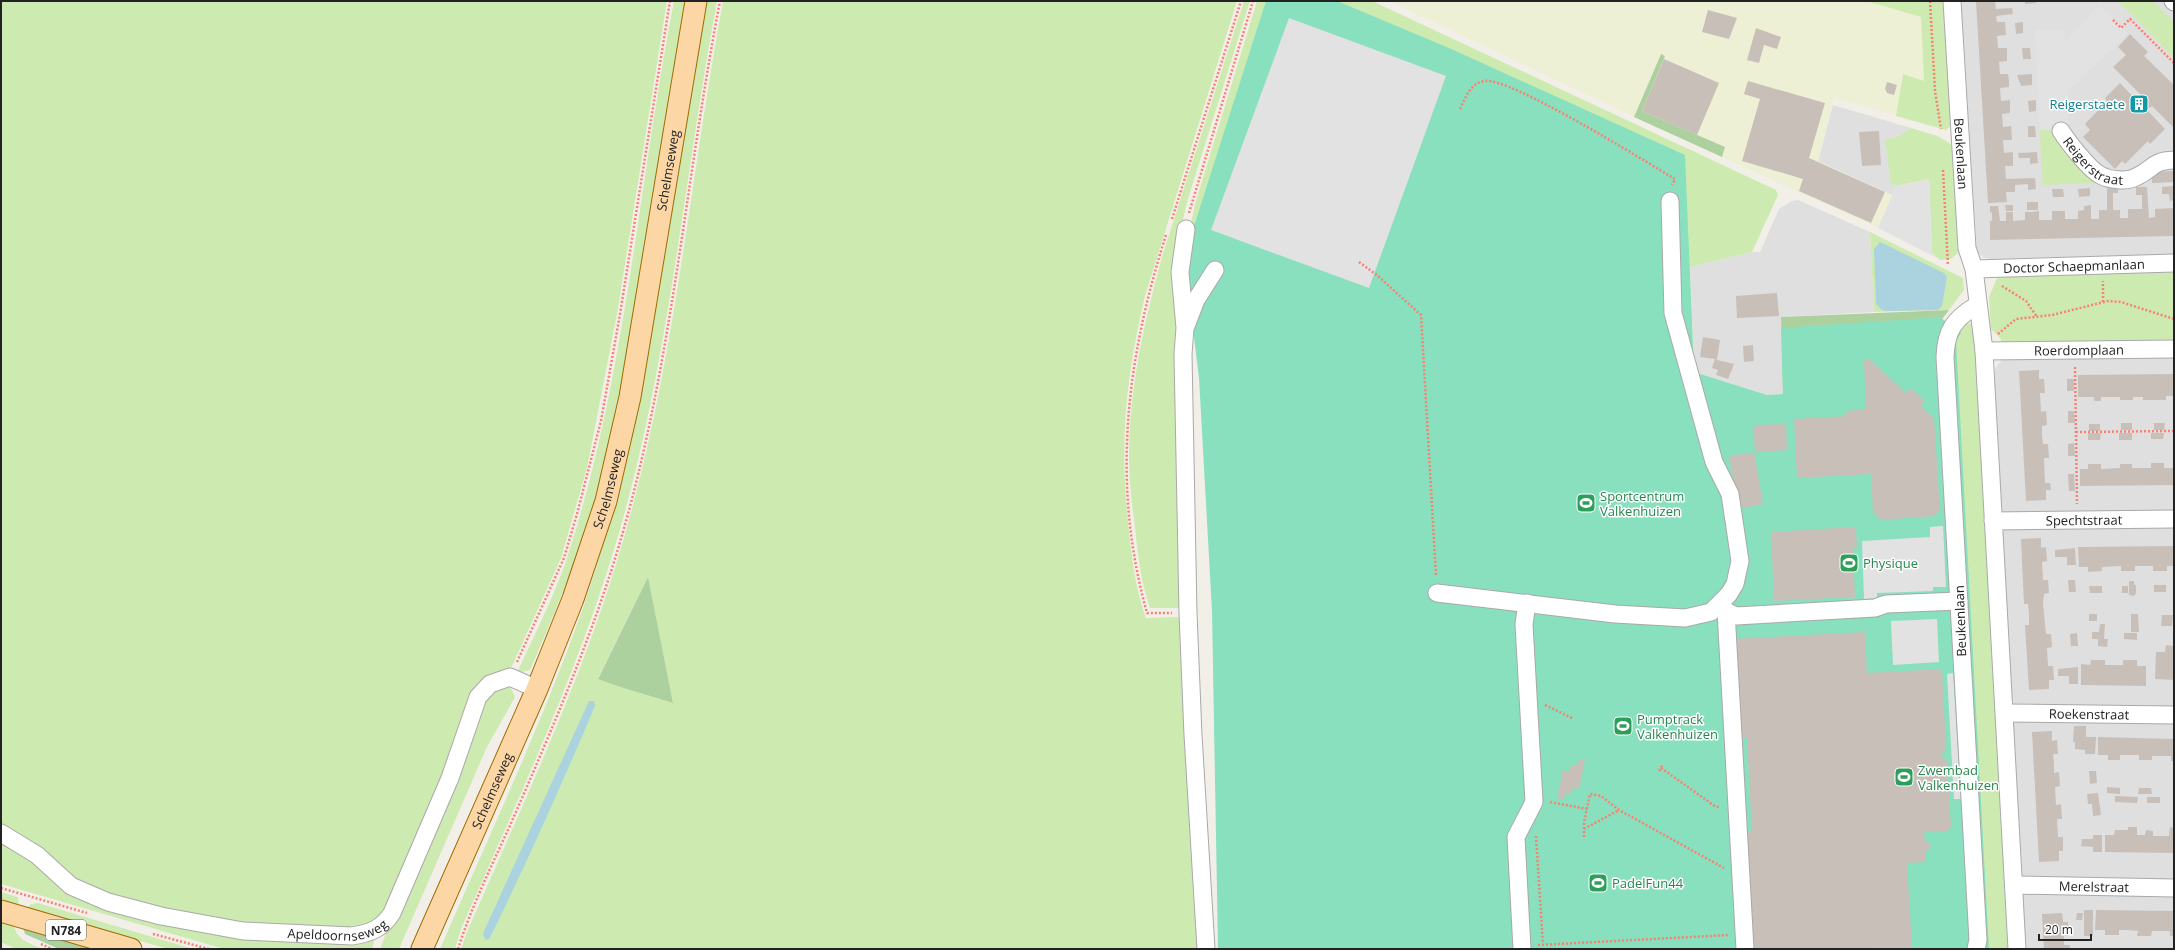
<svg xmlns="http://www.w3.org/2000/svg" width="2175" height="950" font-family="'Open Sans',sans-serif">
	<style>
		.residential { fill: #e0dfdf }
		.farmland { fill: #eef0d5 }
		.grass { fill: #cdebb0; fill-rule: evenodd }
		.forest { fill: #add19e }
		.pitch { fill: #88e0be }
		.parking { fill: #e2e2e2 }
		.water { fill: #aad3df }
		.building { fill: #c7bfb8 }
		.lines { fill: none; stroke-linecap: round; stroke-linejoin: round }
		.minor-casing { stroke: #a9a9a9; stroke-width: 19 }
		.major-casing { stroke: #a06b00; stroke-width: 23 }
		.path { stroke: #fa8072; stroke-width: 2.5; stroke-dasharray: 2 2; stroke-linecap: butt }
		.minor { stroke: #fff; stroke-width: 17 }
		.major { stroke: #fcd6a4; stroke-width: 21 }
		.labels { text-anchor: middle; dominant-baseline: central; stroke-width: 3; stroke-linejoin: round; paint-order: stroke }
		.shield { fill: #fff; stroke: #646464; stroke-width: 1 }
		.shield-label { font-size: 12px; font-weight: bold; fill: #222 }
		.culture-label { font-size: 13px; fill: #0d838f; stroke: #fff; text-anchor: end }
		.street-label { font-size: 13px; fill: #222; stroke: #fff }
		.leisure-label { font-size: 13px; fill: #27864d; stroke: #fff; text-anchor: start }
	</style>
	<rect width="100%" height="100%" fill="#f2efe9"/>
	<path class="residential" d="M1961,1H2174V254L1991,259L1984,258L1977,252Z
		M1833,105L1911,128L1895,138L1891,184L1896,186L1892,195L1818,161Z
		M1798,200L1870,232L1874,312L1781,317L1783,394L1767,395L1694,372L1690,267L1752,252H1760L1779,209L1792,201Z
		M2174,356V949H2026L2008,631L2003,627L2006,601L1998,441L1992,436L1994,372L1998,364L2004,358Z"/>
	<path class="farmland" d="M1389,1H1866L1921,17L1924,81L1903,75L1896,115L1834,98L1818,161L1892,195L1878,228L1722,157L1725,147L1642,111L1665,56L1660,54L1634,117Z"/>
	<path class="grass" d="M1,1H667L617,314L587,468L561,558L513,664L510,670L500,674L454,750L386,912L364,930L243,927L98,894L1,828Z
		M674,1H686C655,157 641,317 603,472C586,540 558,605 530,670L517,673C534,635 554,597 567,558C626,378 638,186 674,1Z
		M705,1H717C686,168 671,339 627,504C588,651 522,790 461,929L455,949H440C489,835 543,722 584,605C598,563 610,522 621,480Z
		M723,1H1237L1145,296C1125,381 1119,445 1129,531C1132,560 1136,591 1146,618L1180,617L1201,949H461L467,932C528,792 595,653 633,505C677,340 692,169 723,1ZM648,577V578L673,703L620,687L598,678ZM595,706L490,938L483,935L493,911Z
		M1244,1H1250L1187,202L1180,234V608H1150C1141,583 1138,555 1135,528C1132,505 1129,481 1129,458C1129,389 1144,323 1162,257Z
		M1257,1H1372L1776,190L1778,195L1752,252L1690,267L1694,372L1212,230L1188,238L1195,204Z
		M1866,1H1944L1952,125L1946,130L1896,116L1903,74L1924,81L1921,17Z
		M2118,1H2153L2174,22V58Z
		M1911,128L1938,136L1952,145L1958,248V253L1951,259L1940,260L1932,253L1929,179L1896,186L1891,184L1885,139L1895,138Z
		M2055,129L2101,183L2042,185L2040,130Z
		M1870,232L1963,278L1964,290L1949,310L1874,312Z
		M2174,272V342L2001,343V339L1991,329L1989,297L1998,276Z
		M1966,323L1971,324L1974,328L2008,949H1986L1950,350L1962,326Z
		M510,686L515,697L487,747L399,949H380L386,933L391,928L441,817L483,701L493,690Z
		M1,837L53,875L161,920L372,937L374,942L372,949H224L1,884Z
		M1,892L18,897L19,905L1,900Z
		M38,903L193,949H168L27,908L31,904Z
		M1,918L14,925C16,940 31,944 43,949H16L1,942Z"/>
	<path class="forest" d="M1661,54L1665,56L1642,111L1725,147L1722,157L1634,117Z
		M1949,310L1940,322L1783,394L1781,317Z
		M648,577L673,703L620,687L598,679Z
		M22,924L105,949H59L25,934Z"/>
	<path class="pitch" d="M1266,1H1337L1449,48L1685,155L1694,372L1767,395L1783,394L1781,328L1940,317L1961,333L1956,341L1989,949H1218L1212,611L1199,378L1186,272L1194,226Z"/>
	<path class="parking" d="M2099,5L2128,33L2068,91L2069,128L2040,130L2035,30H2064L2065,42Z
		M1289,18L1446,76L1369,288L1211,230Z
		M1929,179L1932,249V253L1937,258L1878,228L1896,186Z
		M1943,526L1946,587H1933V591L1877,593V598L1864,599L1862,541L1930,537V527Z
		M1937,619L1939,662L1893,665L1891,621Z
		M1953,673L1961,799H1954L1947,674Z"/>
	<path class="water" d="M1880,242L1944,273L1947,277L1942,306L1938,310L1886,311L1882,310L1876,304L1874,249Z
		M589,701H594L595,706C562,784 527,862 490,938L486,940L483,935L484,931Z"/>
	<path class="building" d="M1976,1H1995L1996,9L2012,8L2013,14L1996,16L1997,22H2005L2006,35L1997,36L1998,48H2007V61L1999,62L2000,74H2008L2009,81V87L2000,88L2001,101L2010,100V113L2002,114L2003,127L2011,126L2012,140H2003L2004,153L2013,152V166H2005L2006,179L2035,178L2036,189L2028,190V184L2015,185V192H2006L2007,202L1988,203Z
		M2025,1H2036V3L2025,4Z
		M1708,10L1737,18L1729,39L1702,32Z
		M2023,22V33L2016,34L2015,23Z
		M1756,28L1781,37L1777,49L1764,45L1759,63L1747,60Z
		M2130,34L2148,52L2144,56L2174,85V128L2152,106L2147,110L2165,129L2150,144L2148,141L2125,164L2122,161L2115,169L2083,137L2090,130L2085,124L2107,101L2105,98L2120,83L2138,102L2143,97L2113,67L2126,55L2118,47Z
		M2022,48H2030L2031,59H2023Z
		M1664,59L1719,83L1697,135L1642,111Z
		M2032,74V85L2021,86L2017,75Z
		M1748,81L1825,103L1809,158L1885,192L1871,223L1799,191L1803,179L1742,161L1760,99L1744,94Z
		M1887,82L1897,85L1894,95L1887,93L1885,89Z
		M2036,100V111L2029,112L2028,101Z
		M2028,126H2035L2036,137H2028Z
		M1879,131L1881,165L1862,166L1859,132Z
		M2037,152L2038,163L2030,164V158H2019L2018,153Z
		M2174,171V182L2152,183V172Z
		M2118,185V193H2113V210H2120V218H2128V209H2142V195H2136V187H2147L2149,218L2155,217V209L2174,208V236L1990,240V221H1992V212L1990,213V206H1998L2000,221H2006V212H2013V221L2025,220V212H2032L2039,211V220H2052V211H2065V219H2078V211L2084,210V206L2091,205V219H2099V210H2107V186Z
		M2173,186L2174,200L2170,201L2169,194H2162V187Z
		M2090,188V196L2079,197L2078,189Z
		M2052,189H2063L2064,197H2053Z
		M2027,202H2038V210H2027Z
		M2005,205H2013V211H2006Z
		M1777,293L1779,316L1737,318L1736,296Z
		M1703,337L1720,340L1717,360L1734,364L1728,379L1716,375L1718,370L1712,368L1715,359L1700,357Z
		M1753,345L1754,361L1744,362L1743,346Z
		M1864,360H1870L1906,393L1911,388L1925,401L1921,406L1934,418L1940,510L1934,516L1881,520L1873,513L1871,474L1797,478L1794,419L1846,416V411L1866,409Z
		M2039,370V379H2044L2045,393H2040L2041,412L2046,411L2047,425L2042,426V435L2043,444H2048L2049,458H2044L2045,483H2050L2051,490H2046V500L2026,501L2019,371Z
		M2174,374V396H2166V400H2143V397H2133V400H2120V397H2101V401H2094V397H2078V375Z
		M2067,379H2074V391H2067Z
		M2068,411H2074L2075,423H2068Z
		M2121,423H2132V430H2121Z
		M2154,423H2165L2164,430H2154Z
		M1786,424L1787,450L1755,452L1753,425Z
		M2089,424H2100V431H2089Z
		M2088,433H2101L2100,440H2088Z
		M2119,433H2132V440H2119Z
		M2151,433H2164L2163,439H2151Z
		M2074,443L2075,456H2068V444Z
		M1754,452L1763,504L1738,509L1729,456Z
		M2151,463H2164V468H2174V485L2080,486V469H2088V464H2101V469L2120,468V464H2132V468H2151Z
		M2068,474H2074L2075,491H2069Z
		M1856,527L1857,548H1853L1855,597L1774,601L1771,532Z
		M2041,538V548L2046,547L2047,561L2042,562L2043,580H2048L2049,593L2044,594L2043,603L2046,634H2051L2052,647L2047,648L2048,666H2053L2054,680H2049V689L2029,690L2025,625H2029V614L2028,604H2024L2021,539Z
		M2174,546V566H2167V571H2153V566H2135V571H2121V566L2102,567V571L2088,572V567H2079L2078,547Z
		M2075,548L2076,565H2067V557H2055V550Z
		M2068,580H2075L2076,592H2069Z
		M2129,581H2134V585H2136V593L2134,596L2129,595Z
		M2154,585H2166V592H2154Z
		M2089,586H2102V593H2090Z
		M2122,586H2128V593H2122Z
		M2089,614H2097V621H2089Z
		M2131,614H2138L2139,632H2131Z
		M2162,615H2173L2172,626H2161Z
		M2100,624H2105L2104,639H2108L2107,647L2098,646V639H2092V632H2099Z
		M1865,632L1867,673L1942,669L1946,748L1941,755L1947,761L1951,827L1947,831L1924,832L1925,841L1930,844L1931,847L1925,852L1926,862L1907,863L1912,947L1749,949L1743,837L1747,832L1752,831L1747,738H1742L1736,733L1731,639Z
		M2077,633L2078,646H2071L2070,634Z
		M2124,633H2137V640L2124,639Z
		M2166,645L2173,646L2174,680L2155,679L2156,652H2165Z
		M2091,660H2105V665H2123V660H2137V666H2146V686L2081,685V664L2090,665Z
		M2078,667V684H2069V676H2058V669Z
		M2074,726H2086V737H2096L2095,754H2085V750L2075,749V742H2086H2073Z
		M2052,731V741L2057,740L2058,754H2053L2054,763V773L2059,772L2060,786L2055,787L2056,805L2061,804L2062,819H2057L2058,837H2063V851H2059V861L2039,862L2032,732Z
		M2098,737L2174,739V761H2171V756H2152V760H2139V755H2120V760H2108V755H2098Z
		M1579,759L1585,760L1579,789L1573,787L1571,794L1565,793L1564,800L1557,798L1563,770L1569,772L1571,765L1577,766Z
		M2089,771H2096L2097,783L2090,784Z
		M2107,787L2120,788V794L2107,793Z
		M2139,788H2151L2152,794H2138Z
		M2098,793L2101,815L2093,816L2092,804H2088L2087,794Z
		M2115,796L2138,797L2137,803L2115,802Z
		M2147,797H2160V803H2147Z
		M2128,827H2137V835H2145L2146,830L2153,831V836H2169L2170,827L2174,828V853L2105,852V835H2114L2115,830H2128Z
		M2093,835H2102V852H2093V847L2081,846L2082,839H2093Z
		M2084,910H2093V936H2084Z
		M2096,910L2174,911V936H2170V931H2152L2151,936H2137L2138,931L2128,930H2119V935H2105V930H2095Z
		M2062,913L2063,922H2068L2069,936H2064V945H2070V949H2044L2042,914Z
		M2077,913H2083L2082,920H2076Z"/>
	<g class="lines">
		<g class="minor-casing">
			<g id="minor">
				<path id="s1" d="M1952,1L1967,248L1974,269L1984,351L2017,949"/>
				<path d="M2173,1L2174,2"/>
				<path id="s2" d="M2061,131C2068,142 2089,169 2100,175C2109,180 2127,182 2136,177C2154,169 2151,161 2174,160"/>
				<path d="M1186,229L1180,272L1185,328L1183,354L1188,613L1193,735L1206,949"/>
				<path id="s3" d="M1974,269L2174,263"/>
				<path d="M1186,326L1196,300L1215,270"/>
				<path id="s4" d="M1984,351L2174,349"/>
				<path id="s5" d="M1993,521L2174,519"/>
				<path d="M1437,593L1615,614L1685,618L1711,612L1729,594L1735,584L1740,561L1730,494L1714,462L1673,313L1670,201"/>
				<path d="M1721,604L1726,611L1736,616L1875,608L1886,604L1959,601"/>
				<path d="M1726,611L1745,949"/>
				<path id="s6" d="M2005,713L2174,715"/>
				<path id="s7" d="M1,833L37,855L71,886L108,902L161,916L243,931L352,936C370,933 382,929 392,913L450,778L478,697L490,684L510,677L537,689"/>
				<path id="s8" d="M2014,885L2174,888"/>
				<path d="M1522,949L1516,837L1534,802L1524,624L1527,603"/>
				<path d="M1976,949L1978,940L1945,357C1946,330 1954,319 1977,305"/>
			</g>
		</g>
		<g class="major-casing">
			<g id="major">
				<path d="M1,911L131,949"/>
				<path id="s9" d="M422,949L537,689L573,599L606,501L630,397L696,1"/>
			</g>
		</g>
		<path class="path" d="M1930,1L1935,91L1941,129
			M2113,20L2121,28L2130,19L2174,63
			M1460,109C1466,97 1470,83 1485,81C1510,77 1646,162 1675,179L1672,185
			M1943,170L1948,266
			M1189,213L1253,1
			M1172,219L1241,1
			M1166,235C1126,360 1111,484 1147,613H1172
			M1359,262L1378,276L1421,315L1436,576
			M2002,286L2026,301L2037,317
			M2103,302V281
			M1998,334L2016,319L2052,315L2108,301L2121,302L2174,319
			M2075,367L2077,504
			M2076,432L2174,431
			M517,662L564,558L577,514L601,421L620,314L670,1
			M1545,705L1572,718
			M1661,768L1716,807H1720
			M1659,771L1662,766
			M1550,802L1587,809
			M1584,829L1619,810
			M1536,836L1543,944
			M1584,837V822L1590,794L1601,796L1619,810L1724,868
			M1,888L87,913
			M153,934L209,949
			M41,944L52,949
			M1538,945L1729,935
			M458,949C472,905 493,863 512,821C549,736 586,651 614,562C671,380 684,188 720,1"/>
		<use href="#minor" class="minor"/>
		<use href="#major" class="major"/>
	</g>
	<defs>
		<g id="building-square" transform="scale(1)"><rect x="-9" y="-9" width="18" height="18" rx="4" fill="#0f9aa8" stroke="#fff"/><path d="M-4-6H4V6H1V3H-1V6H-4ZM-2.5-4.3h1.7v1.8h-1.7ZM.8-4.3h1.7v1.8H.8ZM-2.5-1h1.7V.8h-1.7ZM.8-1h1.7V.8H.8Z" fill="#fff"/></g>
		<g id="stadium-square" transform="scale(1)"><rect x="-9" y="-9" width="18" height="18" rx="4" fill="#2e9e5b" stroke="#fff"/><path d="M0-5a6.5 5 0 1 0 0 10a6.5 5 0 1 0 0-10ZM-3.5-1.8h7v3.6h-7Z" fill="#fff"/></g>
	</defs>
	<g fill-rule="evenodd">
		<use href="#building-square" x="2139" y="104"/>
		<use href="#stadium-square" x="1586" y="503"/>
		<use href="#stadium-square" x="1849" y="563"/>
		<use href="#stadium-square" x="1623" y="726"/>
		<use href="#stadium-square" x="1904" y="777"/>
		<use href="#stadium-square" x="1598" y="883"/>
	</g>
	<g class="labels">
		<rect class="shield" x="46" y="920" width="40" height="20" rx="3"/>
		<g class="shield-label">
			<text x="66" y="930">N784</text>
		</g>
		<g class="culture-label">
			<text x="2125" y="104">Reigerstaete</text>
		</g>
		<g class="street-label">
			<text stroke="none"><textPath href="#s1" startOffset="153">Beukenlaan</textPath></text>
			<text stroke="none"><textPath href="#s2" startOffset="46">Reigerstraat</textPath></text>
			<text stroke="none"><textPath href="#s9" startOffset="821">Schelmseweg</textPath></text>
			<text stroke="none"><textPath href="#s3" startOffset="100">Doctor Schaepmanlaan</textPath></text>
			<text stroke="none"><textPath href="#s4" startOffset="95">Roerdomplaan</textPath></text>
			<text stroke="none"><textPath href="#s9" startOffset="497">Schelmseweg</textPath></text>
			<text stroke="none"><textPath href="#s5" startOffset="91">Spechtstraat</textPath></text>
			<text transform="translate(1960 621) rotate(-92)">Beukenlaan</text>
			<text stroke="none"><textPath href="#s6" startOffset="84">Roekenstraat</textPath></text>
			<text stroke="none"><textPath href="#s9" startOffset="173">Schelmseweg</textPath></text>
			<text stroke="none"><textPath href="#s8" startOffset="80">Merelstraat</textPath></text>
			<text stroke="none"><textPath href="#s7" startOffset="362">Apeldoornseweg</textPath></text>
		</g>
		<g class="leisure-label">
			<text x="1600" y="496">Sportcentrum<tspan x="1600" dy="15">Valkenhuizen</tspan></text>
			<text x="1863" y="563">Physique</text>
			<text x="1637" y="719">Pumptrack<tspan x="1637" dy="15">Valkenhuizen</tspan></text>
			<text x="1918" y="770">Zwembad<tspan x="1918" dy="15">Valkenhuizen</tspan></text>
			<text x="1612" y="883">PadelFun44</text>
		</g>
	</g>
	<rect width="2175" height="950" fill="none" stroke="#222222" stroke-width="4"/>
	<path d="M2039 934v6h52v-6" fill="none" stroke="#222222" stroke-width="2"/>
	<text x="2045" y="934" font-size="12" fill="#222222" stroke="#ffffff" stroke-width="3" paint-order="stroke">20 m</text>
</svg>
